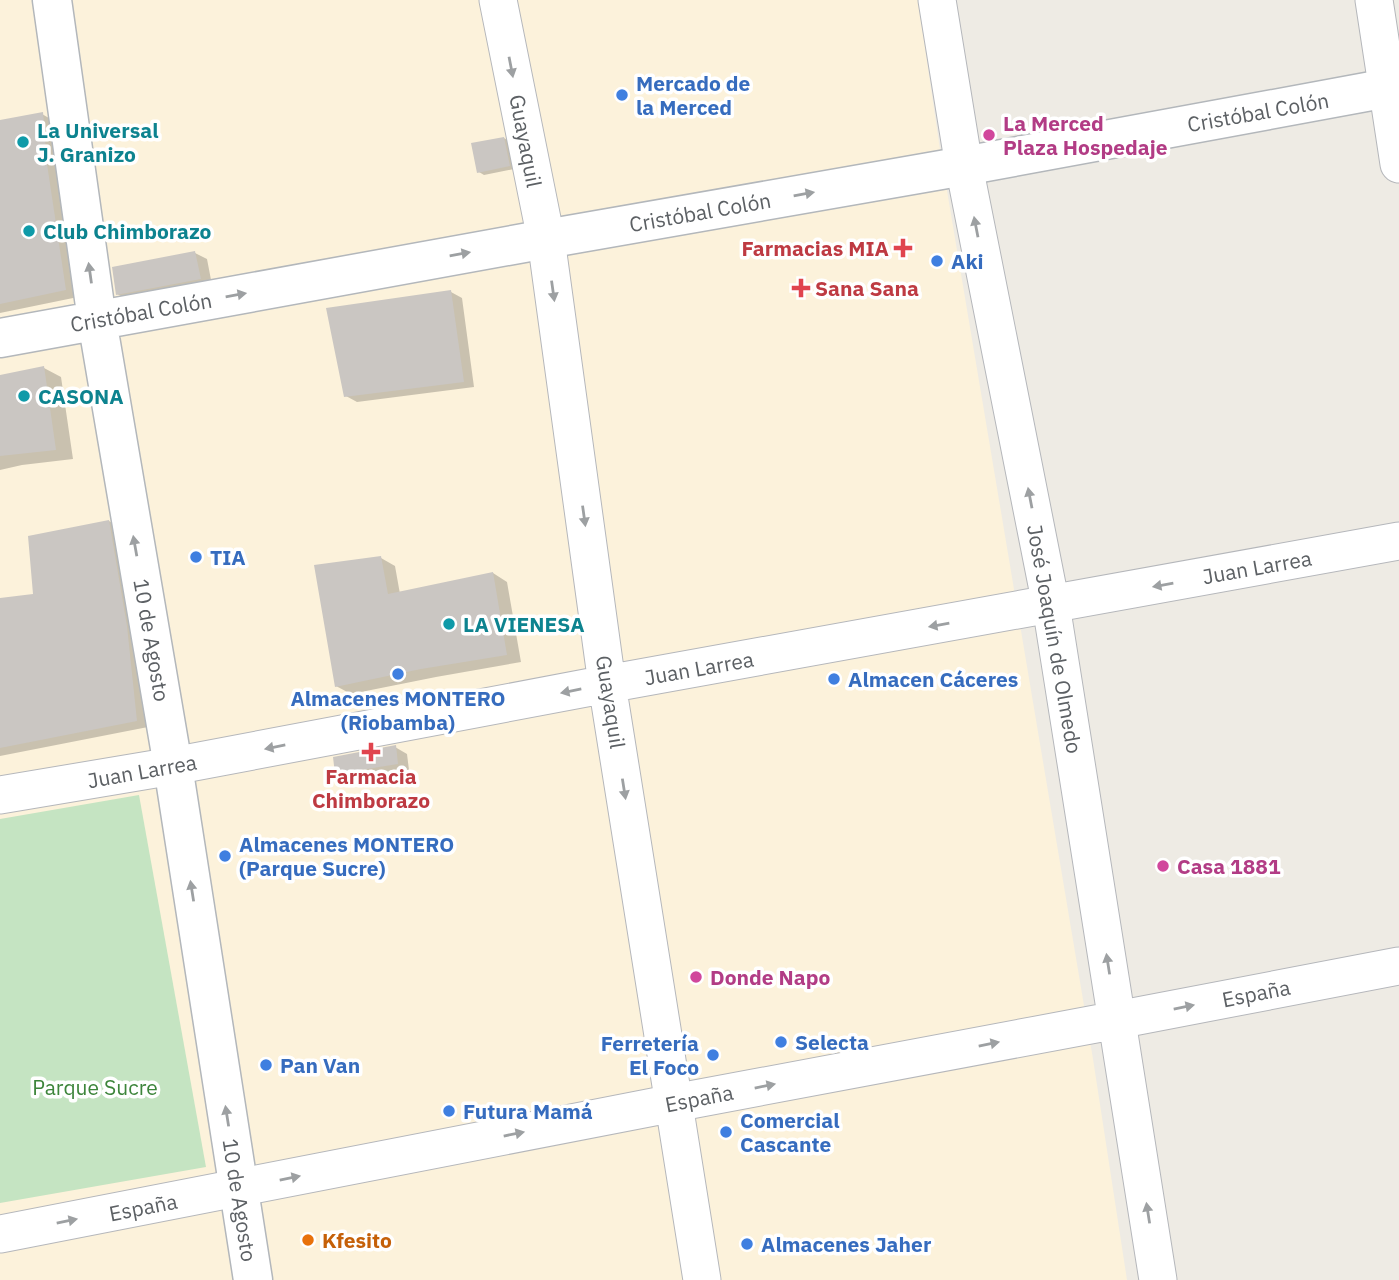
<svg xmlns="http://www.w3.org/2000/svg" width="1399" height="1280" font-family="'IBM Plex Sans',sans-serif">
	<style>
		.commercial { fill: #fcf2db }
		.green { fill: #c5e4c2 }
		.shadow { fill: #0003 }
		.building { fill: #cac6c2 }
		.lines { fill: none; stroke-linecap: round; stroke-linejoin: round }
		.street-casing { stroke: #b5b7bb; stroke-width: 39 }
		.secondary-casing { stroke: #b3b7bb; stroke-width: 41 }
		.street { stroke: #fff; stroke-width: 37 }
		.secondary { stroke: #fff; stroke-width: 38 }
		.oneway { fill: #9da0a2 }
		.shop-dot { fill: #3f7fe0; stroke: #fff; stroke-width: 2.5 }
		.hotel-dot { fill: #d1479c; stroke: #fff; stroke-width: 2.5 }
		.culture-dot { fill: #0f9aa8; stroke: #fff; stroke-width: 2.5 }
		.health-dot { fill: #e0444e; stroke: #fff; stroke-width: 2.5 }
		.food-dot { fill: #e8710a; stroke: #fff; stroke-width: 2.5 }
		.labels { text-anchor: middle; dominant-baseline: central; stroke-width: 7; stroke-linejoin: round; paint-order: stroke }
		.shop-label { font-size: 21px; font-weight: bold; fill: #366cbe; stroke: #fff; text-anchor: start }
		.street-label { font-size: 21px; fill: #5c6064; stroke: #fff }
		.hotel-label { font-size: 21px; font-weight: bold; fill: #b23c85; stroke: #fff; text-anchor: start }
		.culture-label { font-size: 21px; font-weight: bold; fill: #0d838f; stroke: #fff; text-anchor: start }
		.health-label { font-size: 21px; font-weight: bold; fill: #be3a42; stroke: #fff; text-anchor: end }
		.park-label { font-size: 21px; fill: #3d853b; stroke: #fff }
		.food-label { font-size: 21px; font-weight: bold; fill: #c56008; stroke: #fff; text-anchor: start }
	</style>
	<rect width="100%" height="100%" fill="#eeebe4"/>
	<path class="commercial" d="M0,0H918L939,143L1093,1059L1127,1280H0Z"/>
	<path class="green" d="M139,795L206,1167L0,1203V819Z"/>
	<path class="shadow" d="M42,114L54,121L78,297L0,313V121Z
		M504,138L509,141L514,169L484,175L479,172Z
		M195,253L207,259L212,285L129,300L117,294Z
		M451,292L462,298L474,387L357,402L346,396Z
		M44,368L61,377L73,459L22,465L0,470V377Z
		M109,521L120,528L148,727L0,756V600L35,596Z
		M381,558L395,566L400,594L493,573L507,582L521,662L436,677L351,694L336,686Z
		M395,747L407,754L409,770L348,779L337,773Z"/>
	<path class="building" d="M43,112L47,164L66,290L0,304V120Z
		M504,137L510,166L477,173L471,143Z
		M195,251L201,279L116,295L112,267Z
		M451,290L464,382L344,397L326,308Z
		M44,366L56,450L0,456V375Z
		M109,520L127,626L137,721L0,748V598L33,594L28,536Z
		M381,556L388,594L493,572L507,655L421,669L335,687L314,565Z
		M396,745L398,764L335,774L333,757Z"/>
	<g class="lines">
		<g class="street-casing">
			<path id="street" d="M498,0L546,239L607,684L702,1280
				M937,0L964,166L1051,605L1158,1280
				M1374,0L1399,164
				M0,795L173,766L607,684L1399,541
				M0,1234L674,1103L1117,1020L1399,966"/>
		</g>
		<g class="secondary-casing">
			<path id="secondary" d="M52,0L97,320L173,766L253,1280
				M0,338L546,239L964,166L1399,86"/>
		</g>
		<use href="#street" class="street"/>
		<use href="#secondary" class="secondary"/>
	</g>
	<defs><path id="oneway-solid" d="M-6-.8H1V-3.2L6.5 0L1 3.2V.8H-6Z" transform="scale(1.75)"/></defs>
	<g class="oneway">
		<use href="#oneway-solid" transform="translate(511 67) rotate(79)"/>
		<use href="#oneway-solid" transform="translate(804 194) rotate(-10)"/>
		<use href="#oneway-solid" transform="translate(976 227) rotate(-101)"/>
		<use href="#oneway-solid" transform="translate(460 254) rotate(-10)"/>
		<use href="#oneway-solid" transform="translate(90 273) rotate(-98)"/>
		<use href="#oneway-solid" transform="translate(553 291) rotate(82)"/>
		<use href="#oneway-solid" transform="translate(236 295) rotate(-10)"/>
		<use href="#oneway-solid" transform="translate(1030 498) rotate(-101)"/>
		<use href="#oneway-solid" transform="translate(584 516) rotate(82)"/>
		<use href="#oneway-solid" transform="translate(135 546) rotate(-100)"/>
		<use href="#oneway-solid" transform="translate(1163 585) rotate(170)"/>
		<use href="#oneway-solid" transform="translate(939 625) rotate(170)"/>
		<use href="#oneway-solid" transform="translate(571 691) rotate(169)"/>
		<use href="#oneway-solid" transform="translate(275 747) rotate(169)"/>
		<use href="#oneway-solid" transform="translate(624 789) rotate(81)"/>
		<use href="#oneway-solid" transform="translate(192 891) rotate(-99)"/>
		<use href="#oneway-solid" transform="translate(1108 964) rotate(-99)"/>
		<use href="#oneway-solid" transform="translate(1184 1007) rotate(-11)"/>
		<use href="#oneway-solid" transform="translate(989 1044) rotate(-11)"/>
		<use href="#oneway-solid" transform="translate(765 1086) rotate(-11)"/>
		<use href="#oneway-solid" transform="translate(227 1116) rotate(-99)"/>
		<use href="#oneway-solid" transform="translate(514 1134) rotate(-11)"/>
		<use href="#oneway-solid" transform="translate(290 1178) rotate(-11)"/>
		<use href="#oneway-solid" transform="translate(1148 1213) rotate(-99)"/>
		<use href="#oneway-solid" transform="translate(67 1221) rotate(-11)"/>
	</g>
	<g class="shop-dot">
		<circle cx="622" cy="95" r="7"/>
		<circle cx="937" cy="261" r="7"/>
		<circle cx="196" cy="557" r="7"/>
		<circle cx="398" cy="674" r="7"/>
		<circle cx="834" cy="679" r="7"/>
		<circle cx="225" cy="856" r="7"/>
		<circle cx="781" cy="1042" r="7"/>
		<circle cx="713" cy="1055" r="7"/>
		<circle cx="266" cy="1065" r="7"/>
		<circle cx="449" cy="1111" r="7"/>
		<circle cx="726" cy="1132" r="7"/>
		<circle cx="747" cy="1244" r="7"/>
	</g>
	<g class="hotel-dot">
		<circle cx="989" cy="135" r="7"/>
		<circle cx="1163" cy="866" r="7"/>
		<circle cx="696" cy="977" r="7"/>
	</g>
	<g class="culture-dot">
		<circle cx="23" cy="142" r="7"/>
		<circle cx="29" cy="231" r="7"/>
		<circle cx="24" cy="396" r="7"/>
		<circle cx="449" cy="624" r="7"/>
	</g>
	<g class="health-dot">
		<path d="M899.5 237.5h7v7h7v7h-7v7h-7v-7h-7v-7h7z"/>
		<path d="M797.5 277.5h7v7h7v7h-7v7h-7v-7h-7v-7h7z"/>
		<path d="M367.5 741.5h7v7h7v7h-7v7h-7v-7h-7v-7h7z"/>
	</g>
	<circle class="food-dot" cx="308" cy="1240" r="7"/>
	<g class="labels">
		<g class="shop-label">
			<text x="636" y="83">Mercado de<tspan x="636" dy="24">la Merced</tspan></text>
			<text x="951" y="261">Aki</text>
			<text x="210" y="557">TIA</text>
			<text x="848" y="679">Almacen Cáceres</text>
			<text x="398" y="698" text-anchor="middle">Almacenes MONTERO<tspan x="398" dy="24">(Riobamba)</tspan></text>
			<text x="239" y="844">Almacenes MONTERO<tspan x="239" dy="24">(Parque Sucre)</tspan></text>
			<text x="795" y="1042">Selecta</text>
			<text x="699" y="1043" text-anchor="end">Ferretería<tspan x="699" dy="24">El Foco</tspan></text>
			<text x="280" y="1065">Pan Van</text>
			<text x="463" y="1111">Futura Mamá</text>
			<text x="740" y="1120">Comercial<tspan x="740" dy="24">Cascante</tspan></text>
			<text x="761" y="1244">Almacenes Jaher</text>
		</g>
		<g class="street-label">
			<text transform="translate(1258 112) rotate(-10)">Cristóbal Colón</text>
			<text transform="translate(526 141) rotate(79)">Guayaquil</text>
			<text transform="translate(700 212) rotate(-10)">Cristóbal Colón</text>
			<text transform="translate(141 312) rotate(-10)">Cristóbal Colón</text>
			<text transform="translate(1257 567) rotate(-10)">Juan Larrea</text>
			<text transform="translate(1055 639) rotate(80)">José Joaquín de Olmedo</text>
			<text transform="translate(152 640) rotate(80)">10 de Agosto</text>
			<text transform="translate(699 668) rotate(-10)">Juan Larrea</text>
			<text transform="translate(611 702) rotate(81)">Guayaquil</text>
			<text transform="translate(142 771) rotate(-10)">Juan Larrea</text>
			<text transform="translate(1256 993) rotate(-11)">España</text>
			<text transform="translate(699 1098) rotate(-11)">España</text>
			<text transform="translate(240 1200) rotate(81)">10 de Agosto</text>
			<text transform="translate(143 1207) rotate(-11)">España</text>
		</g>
		<g class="hotel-label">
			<text x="1003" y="123">La Merced<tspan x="1003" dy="24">Plaza Hospedaje</tspan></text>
			<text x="1177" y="866">Casa 1881</text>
			<text x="710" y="977">Donde Napo</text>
		</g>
		<g class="culture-label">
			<text x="37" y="130">La Universal<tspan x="37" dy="24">J. Granizo</tspan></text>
			<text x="43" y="231">Club Chimborazo</text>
			<text x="38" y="396">CASONA</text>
			<text x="463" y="624">LA VIENESA</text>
		</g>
		<g class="health-label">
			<text x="889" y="248">Farmacias MIA</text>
			<text x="815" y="288" text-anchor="start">Sana Sana</text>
			<text x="371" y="776" text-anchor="middle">Farmacia<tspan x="371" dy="24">Chimborazo</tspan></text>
		</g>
		<g class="park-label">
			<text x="95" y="1087">Parque Sucre</text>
		</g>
		<g class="food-label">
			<text x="322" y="1240">Kfesito</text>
		</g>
	</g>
</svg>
